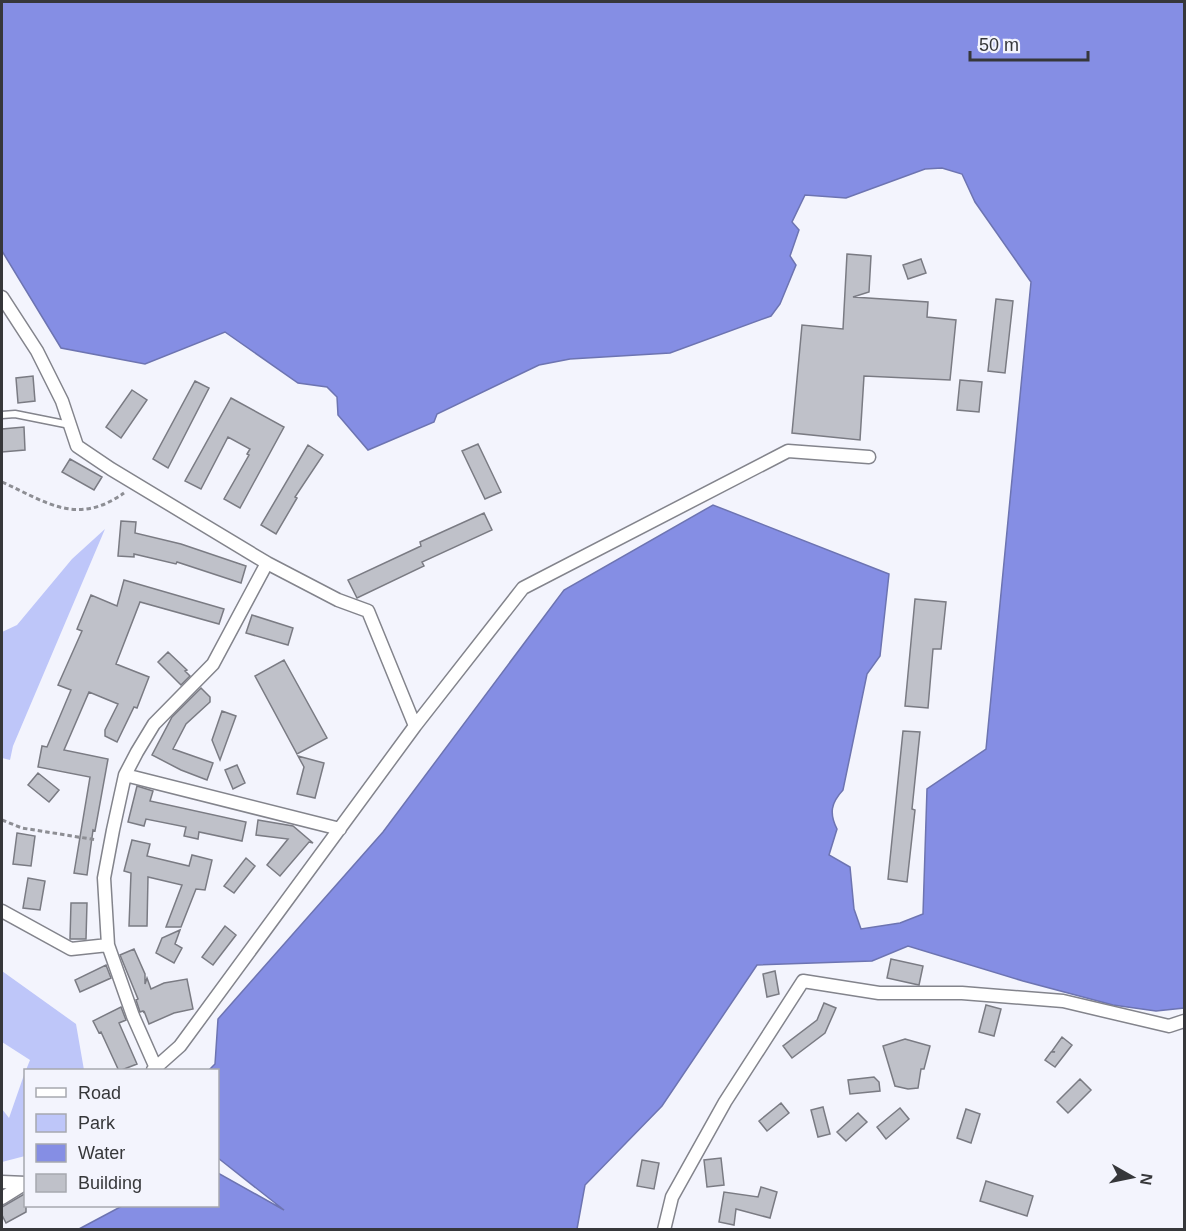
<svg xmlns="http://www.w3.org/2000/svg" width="1186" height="1231" font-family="Helvetica,sans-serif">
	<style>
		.green { fill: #bec6f9 }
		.water { fill: #858ee4; stroke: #6d74b1; stroke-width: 1.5 }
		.building { fill: #bfc1c9; stroke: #7a7b83; stroke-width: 1.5 }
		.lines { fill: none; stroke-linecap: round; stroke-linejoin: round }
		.service-casing { stroke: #83848c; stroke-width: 9 }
		.minor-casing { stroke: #83848c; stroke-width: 15 }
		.path { stroke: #8d8e94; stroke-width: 3; stroke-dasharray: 4.5 3; stroke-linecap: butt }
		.service { stroke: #fff; stroke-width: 6 }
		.minor { stroke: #fff; stroke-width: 12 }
	</style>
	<rect width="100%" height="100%" fill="#f3f4fd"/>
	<path class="green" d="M105,529L13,746L10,760L2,758V632L17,625L72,559Z
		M2,971L76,1024L84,1070H26L30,1060L2,1042Z
		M25,1072V1156L2,1162V1109L9,1118Z"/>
	<path class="water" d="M2,2H1184V1008L1156,1011L1113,1005L1023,981L908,946L872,961L757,965L662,1106L585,1185L577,1229H79L122,1206H218V1173L284,1210L218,1158V1070H209L215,1064L218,1019L383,832L564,590L713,505L889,574L880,656L867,674L843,790C831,803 829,813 837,829L829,855L850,867L854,909L861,929L900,923L923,914L927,789L986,749L1031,282L975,202L962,174L942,168L925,169L846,198L805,195L792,222L799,230L790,256L796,265L780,304L771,316L670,353L570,359L539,365L437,414L434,422L368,450L338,415L337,397L327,387L298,383L225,332L145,364L61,348L2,251Z"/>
	<path class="building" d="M847,254L871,256L869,292L853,297L928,302L927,317L956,320L950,380L864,376L860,440L792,433L802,325L843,329Z
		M921,259L926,273L908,279L903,265Z
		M996,299L1013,301L1005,373L988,371Z
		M33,376L35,401L18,403L16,378Z
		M960,380L982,382L979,412L957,410Z
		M195,381L209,388L168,468L153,459Z
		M132,390L147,400L121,438L106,427Z
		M231,398L284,427L240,508L224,499L249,455L247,454L250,449L228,437L201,489L185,481Z
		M24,427L25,450L2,452V429Z
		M478,444L501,492L485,499L462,451Z
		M308,445L323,455L295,497L297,498L276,534L261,525Z
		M70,459L102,477L94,490L62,472Z
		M484,513L492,530L422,562L424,566L357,598L348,580L421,546L420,542Z
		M121,521L136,522L135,533L181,544L246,566L241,583L177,562L176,564L134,554V557L118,556Z
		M124,580L224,609L219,624L140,602L116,664L149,677L137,708L134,707L117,742L105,736V730L118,704L89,692L64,750L108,759L95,831L93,830L87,875L74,873L90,777L38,767L42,746L47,747L71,690L58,685L82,631L77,629L91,595L117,606Z
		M915,599L946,602L941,649H933L928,708L905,706Z
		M252,615L293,628L288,645L246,633Z
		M168,652L187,670L185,671L190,676L181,685L158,662Z
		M284,660L327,738L297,754L255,676Z
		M201,688L210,697V702L186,724L173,749L213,763L207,780L181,770L152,755L172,717Z
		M222,711L236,716L220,760L212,740Z
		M903,731L920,732L912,809L915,810L907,882L888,879Z
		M298,756L324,763L315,798L297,794L304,767Z
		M237,765L245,783L233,789L225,770Z
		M38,773L59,790L49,802L28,785Z
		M137,786L153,791L150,801L246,822L242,841L199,832L198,839L184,836L186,827L146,819L144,826L128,822Z
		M258,820L293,826L313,843L309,842L280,876L267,865L288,839L256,835Z
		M17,833L35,836L31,866L13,864Z
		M132,840L150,844L147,856L189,866L192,855L212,860L205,890L196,889L181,927H166L182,885L148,877L147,926H129L131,873L124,871Z
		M246,858L255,866L234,893L224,886Z
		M28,878L45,881L40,910L23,908Z
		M71,903H87L86,939H70Z
		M225,926L236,935L213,965L202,957Z
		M180,930L175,944L182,948L174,963L156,953L162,938Z
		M134,949L145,974V984L147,978L151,989L164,983L187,979L193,1009L174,1013L149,1024L144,1011V1013L143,1011L140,1012L136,1000L138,999L120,955Z
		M891,959L923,966L919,985L887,978Z
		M106,965L111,978L80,992L75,980Z
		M775,971L779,994L767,997L763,974Z
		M824,1003L836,1008L825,1033L792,1058L783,1046L817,1020Z
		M986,1005L1001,1009L994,1036L979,1032Z
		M121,1007L126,1020L119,1023L137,1064L119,1071L101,1032L99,1033L93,1021Z
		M1062,1037L1072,1045L1055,1067L1045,1060L1051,1052H1055L1052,1051Z
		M905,1039L930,1046L924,1069H921L918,1088L908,1089L895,1086L883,1046Z
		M874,1077L879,1082L880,1091L850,1094L848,1080Z
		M1080,1079L1091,1090L1068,1113L1057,1102Z
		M781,1103L789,1113L767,1131L759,1121Z
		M823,1107L830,1134L818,1137L811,1110Z
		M900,1108L909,1119L886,1139L877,1127Z
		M966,1109L980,1114L971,1143L957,1138Z
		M858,1113L867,1122L846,1141L837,1132Z
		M721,1158L724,1185L707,1187L704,1160Z
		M642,1160L659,1163L654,1189L637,1186Z
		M986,1181L1033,1196L1027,1216L980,1201Z
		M761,1187L777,1192L770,1218L736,1209L734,1225L719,1222L724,1192L758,1197Z
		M26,1193V1212L6,1223L2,1215V1207Z"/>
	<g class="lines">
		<g class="service-casing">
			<path id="service" d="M2,415L15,414L70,425"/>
		</g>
		<g class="minor-casing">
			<path id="minor" d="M2,297L37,351L62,401L77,446L111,469L267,563L213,664L154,724L137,752L125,775L113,830L104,878L108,945L133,1016L156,1068
				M267,563L338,600L368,611L415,726
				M125,775L340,829
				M2,911L71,949L108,945
				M153,1070L180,1046L415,726L523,588L788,451L869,457
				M2,1182L26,1183
				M2,1198L26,1183
				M664,1230L672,1197L725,1102L803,981L879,993H962L1063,1001L1169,1026L1184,1021"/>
		</g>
		<path class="path" d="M2,482C48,503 77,526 124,493
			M2,820L22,828L97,840"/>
		<use href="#service" class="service"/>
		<use href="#minor" class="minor"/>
	</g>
	<rect width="1186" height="1231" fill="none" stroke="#36373a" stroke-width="6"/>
	<rect x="24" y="1069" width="195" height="138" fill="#f3f4fd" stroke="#a7a8af" stroke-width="1.5"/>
	<rect x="36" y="1088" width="30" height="9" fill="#ffffff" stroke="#a7a8af" stroke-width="1.5"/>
	<text x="78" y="1099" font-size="18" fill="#36373a">Road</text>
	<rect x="36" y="1114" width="30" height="18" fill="#bec6f9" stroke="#a7a8af" stroke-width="1.5"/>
	<text x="78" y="1129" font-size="18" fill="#36373a">Park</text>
	<rect x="36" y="1144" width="30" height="18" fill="#858ee4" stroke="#a7a8af" stroke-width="1.5"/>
	<text x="78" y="1159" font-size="18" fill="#36373a">Water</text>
	<rect x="36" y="1174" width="30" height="18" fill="#bfc1c9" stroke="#a7a8af" stroke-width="1.5"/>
	<text x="78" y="1189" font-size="18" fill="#36373a">Building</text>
	<g transform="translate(1132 1177) rotate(99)" stroke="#f3f4fd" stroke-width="4.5" paint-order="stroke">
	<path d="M0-4.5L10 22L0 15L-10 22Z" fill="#36373a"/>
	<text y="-9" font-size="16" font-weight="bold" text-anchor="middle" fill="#36373a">N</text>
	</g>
	<path d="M970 51v9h118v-9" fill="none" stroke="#36373a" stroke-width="3"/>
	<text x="979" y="51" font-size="18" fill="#36373a" stroke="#f3f4fd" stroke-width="4.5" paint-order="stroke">50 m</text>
</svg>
